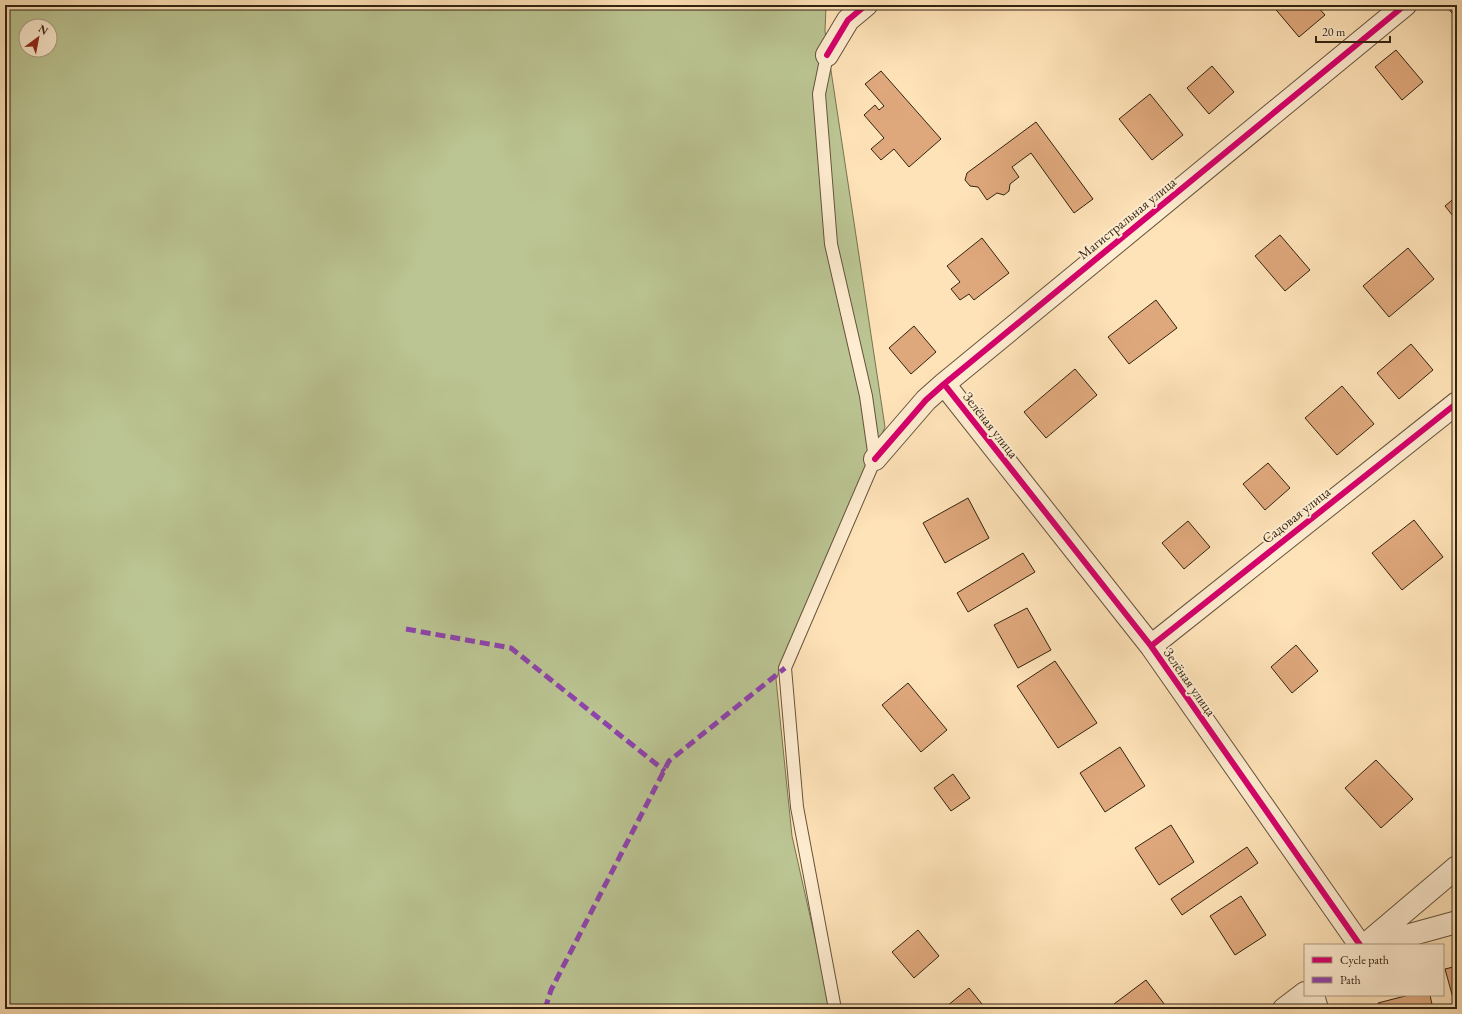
<svg xmlns="http://www.w3.org/2000/svg" width="1462" height="1014" font-family="'EB Garamond',serif">
	<style>
		.green { fill: #bbc593; stroke: #767452; fill-rule: evenodd }
		.building { fill: #dfa87c; stroke: #322310 }
		.lines { fill: none; stroke-linecap: round; stroke-linejoin: round }
		.lane-casing { stroke: #65533a; stroke-width: 14 }
		.street-casing { stroke: #65533a; stroke-width: 24 }
		.lane { stroke: #ffedd1; stroke-width: 12 }
		.street { stroke: #ffedd1; stroke-width: 22 }
		.quiet { stroke: #8e44ad; stroke-width: 5; stroke-dasharray: 10 5; stroke-linecap: butt }
		.cycleway-casing { stroke: #ffedd1; stroke-width: 8 }
		.cycleway { stroke: #d6006c; stroke-width: 6 }
		.labels { text-anchor: middle; dominant-baseline: central; stroke-width: 4; stroke-linejoin: round; paint-order: stroke }
		.street-label { font-size: 14px; fill: #322310; stroke: #ffedd1 }
	</style>
	<rect width="100%" height="100%" fill="#ffe3b8"/>
	<filter id="stains"><feTurbulence type="fractalNoise" baseFrequency=".005" numOctaves="4"/><feColorMatrix values="0 0 0 0 .2 0 0 0 0 .09 0 0 0 0 .02 0 0 0 .5 -.17"/></filter>
	<radialGradient id="worn" r=".72"><stop offset=".6" stop-color="#630" stop-opacity="0"/><stop offset="1" stop-color="#630" stop-opacity=".3"/></radialGradient>
	<path class="green" d="M5,5H826L825,31L885,427L776,679L792,836L831,1009H5ZM26,26H50V50H26Z"/>
	<path class="building" d="M1272,5H1316L1325,15L1299,37Z
		M1450,5H1457V19L1447,7Z
		M1396,50L1423,82L1402,100L1375,67Z
		M1212,66L1234,92L1209,114L1187,88Z
		M881,71L941,139L909,167L894,149L881,160L871,149L884,138L864,115L875,105L879,110L884,106L865,84Z
		M1150,94L1183,135L1152,160L1119,119Z
		M1036,122L1093,199L1074,213L1031,153L1012,167L1019,177L1010,184L1009,191L1004,195L997,193L987,200L978,187L970,186L965,180L967,173Z
		M1457,196V221L1445,206Z
		M1280,235L1310,270L1285,291L1255,256Z
		M982,238L1009,273L974,300L969,294L960,300L951,289L960,282L947,266Z
		M1408,248L1434,279L1389,317L1363,286Z
		M1156,300L1177,328L1129,364L1108,337Z
		M914,326L936,352L911,374L889,348Z
		M1411,344L1433,370L1399,399L1377,373Z
		M1075,369L1097,395L1046,438L1024,412Z
		M1342,386L1374,424L1337,455L1305,418Z
		M1268,463L1290,488L1265,510L1243,484Z
		M968,498L989,538L945,563L923,523Z
		M1414,520L1443,557L1402,590L1372,553Z
		M1188,521L1210,547L1184,569L1162,543Z
		M1023,553L1035,572L968,612L957,593Z
		M1027,608L1051,650L1018,668L994,625Z
		M1296,645L1318,671L1292,693L1271,667Z
		M1055,661L1097,723L1058,748L1017,686Z
		M908,683L947,730L921,752L882,705Z
		M1120,747L1145,786L1105,812L1080,773Z
		M1376,760L1413,799L1381,828L1345,788Z
		M953,774L970,798L951,811L934,788Z
		M1171,825L1194,862L1159,885L1135,848Z
		M1247,847L1258,863L1182,915L1171,899Z
		M1241,896L1266,935L1235,955L1210,916Z
		M918,930L939,956L914,978L892,952Z
		M1457,966V1009H1456L1445,969Z
		M1146,980L1168,1009H1111L1110,1007Z
		M969,988L986,1009H949L947,1006Z
		M1409,995H1430L1433,1009H1380L1378,1003Z"/>
	<g class="lines">
		<g class="lane-casing">
			<path id="lane" d="M827,55L819,94L831,244L866,396L875,459L785,668L797,807L835,1009"/>
		</g>
		<g class="street-casing">
			<path id="street" d="M827,55L848,20L866,5
				M944,384L1151,646L1360,945
				M875,459L926,400L944,384L1405,5
				M1151,646L1457,403
				M1365,945L1457,867
				M1373,945L1457,922
				M1313,995L1317,1009
				M1284,1009L1305,993"/>
		</g>
		<use href="#lane" class="lane"/>
		<use href="#street" class="street"/>
		<path class="quiet" d="M406,629L511,648L665,771
			M545,1009L551,990L669,761L785,668"/>
		<g class="cycleway-casing">
			<path id="cycleway" d="M827,55L848,20L866,5
				M944,384L1151,646L1360,945
				M875,459L926,400L944,384L1405,5
				M1151,646L1457,403"/>
		</g>
		<use href="#cycleway" class="cycleway"/>
	</g>
	<g class="labels">
		<g class="street-label">
			<text transform="translate(1127 218) rotate(-39)">Магистральная улица</text>
			<text transform="translate(991 425) rotate(52)">Зелёная улица</text>
			<text transform="translate(1296 515) rotate(-38)">Садовая улица</text>
			<text transform="translate(1190 682) rotate(55)">Зелёная улица</text>
		</g>
	</g>
	<rect width="1462" height="1014" fill="none" stroke="#ffe3b8" stroke-width="20"/>
	<rect x="6" y="6" width="1450" height="1002" fill="none" stroke="#322310" stroke-width="2"/>
	<rect x="10" y="10" width="1442" height="994" fill="none" stroke="#322310"/>
	<rect x="1304" y="944" width="140" height="52" fill="#ffedd1" stroke="#ad9c84"/>
	<rect x="1312" y="957" width="20" height="6" fill="#d6006c" stroke="#ad9c84"/>
	<text x="1340" y="964" font-size="12" fill="#322310">Cycle path</text>
	<rect x="1312" y="977" width="20" height="6" fill="#8e44ad" stroke="#ad9c84"/>
	<text x="1340" y="984" font-size="12" fill="#322310">Path</text>
	<g transform="translate(38 38) rotate(32)"><circle r="19" fill="#ffedd1" stroke="#ad9c84"/>
	<path d="M0-3L7 15L0 10L-7 15Z" fill="#8f2418"/>
	<text y="-6" font-size="11" font-weight="bold" text-anchor="middle" fill="#322310">N</text>
	</g>
	<path d="M1316 36v6h74v-6" fill="none" stroke="#322310" stroke-width="2"/>
	<text x="1322" y="36" font-size="12" fill="#322310" stroke="#ffedd1" stroke-width="3" paint-order="stroke">20 m</text>
	<rect width="100%" height="100%" filter="url(#stains)"/>
	<rect width="100%" height="100%" fill="url(#worn)"/>
</svg>
